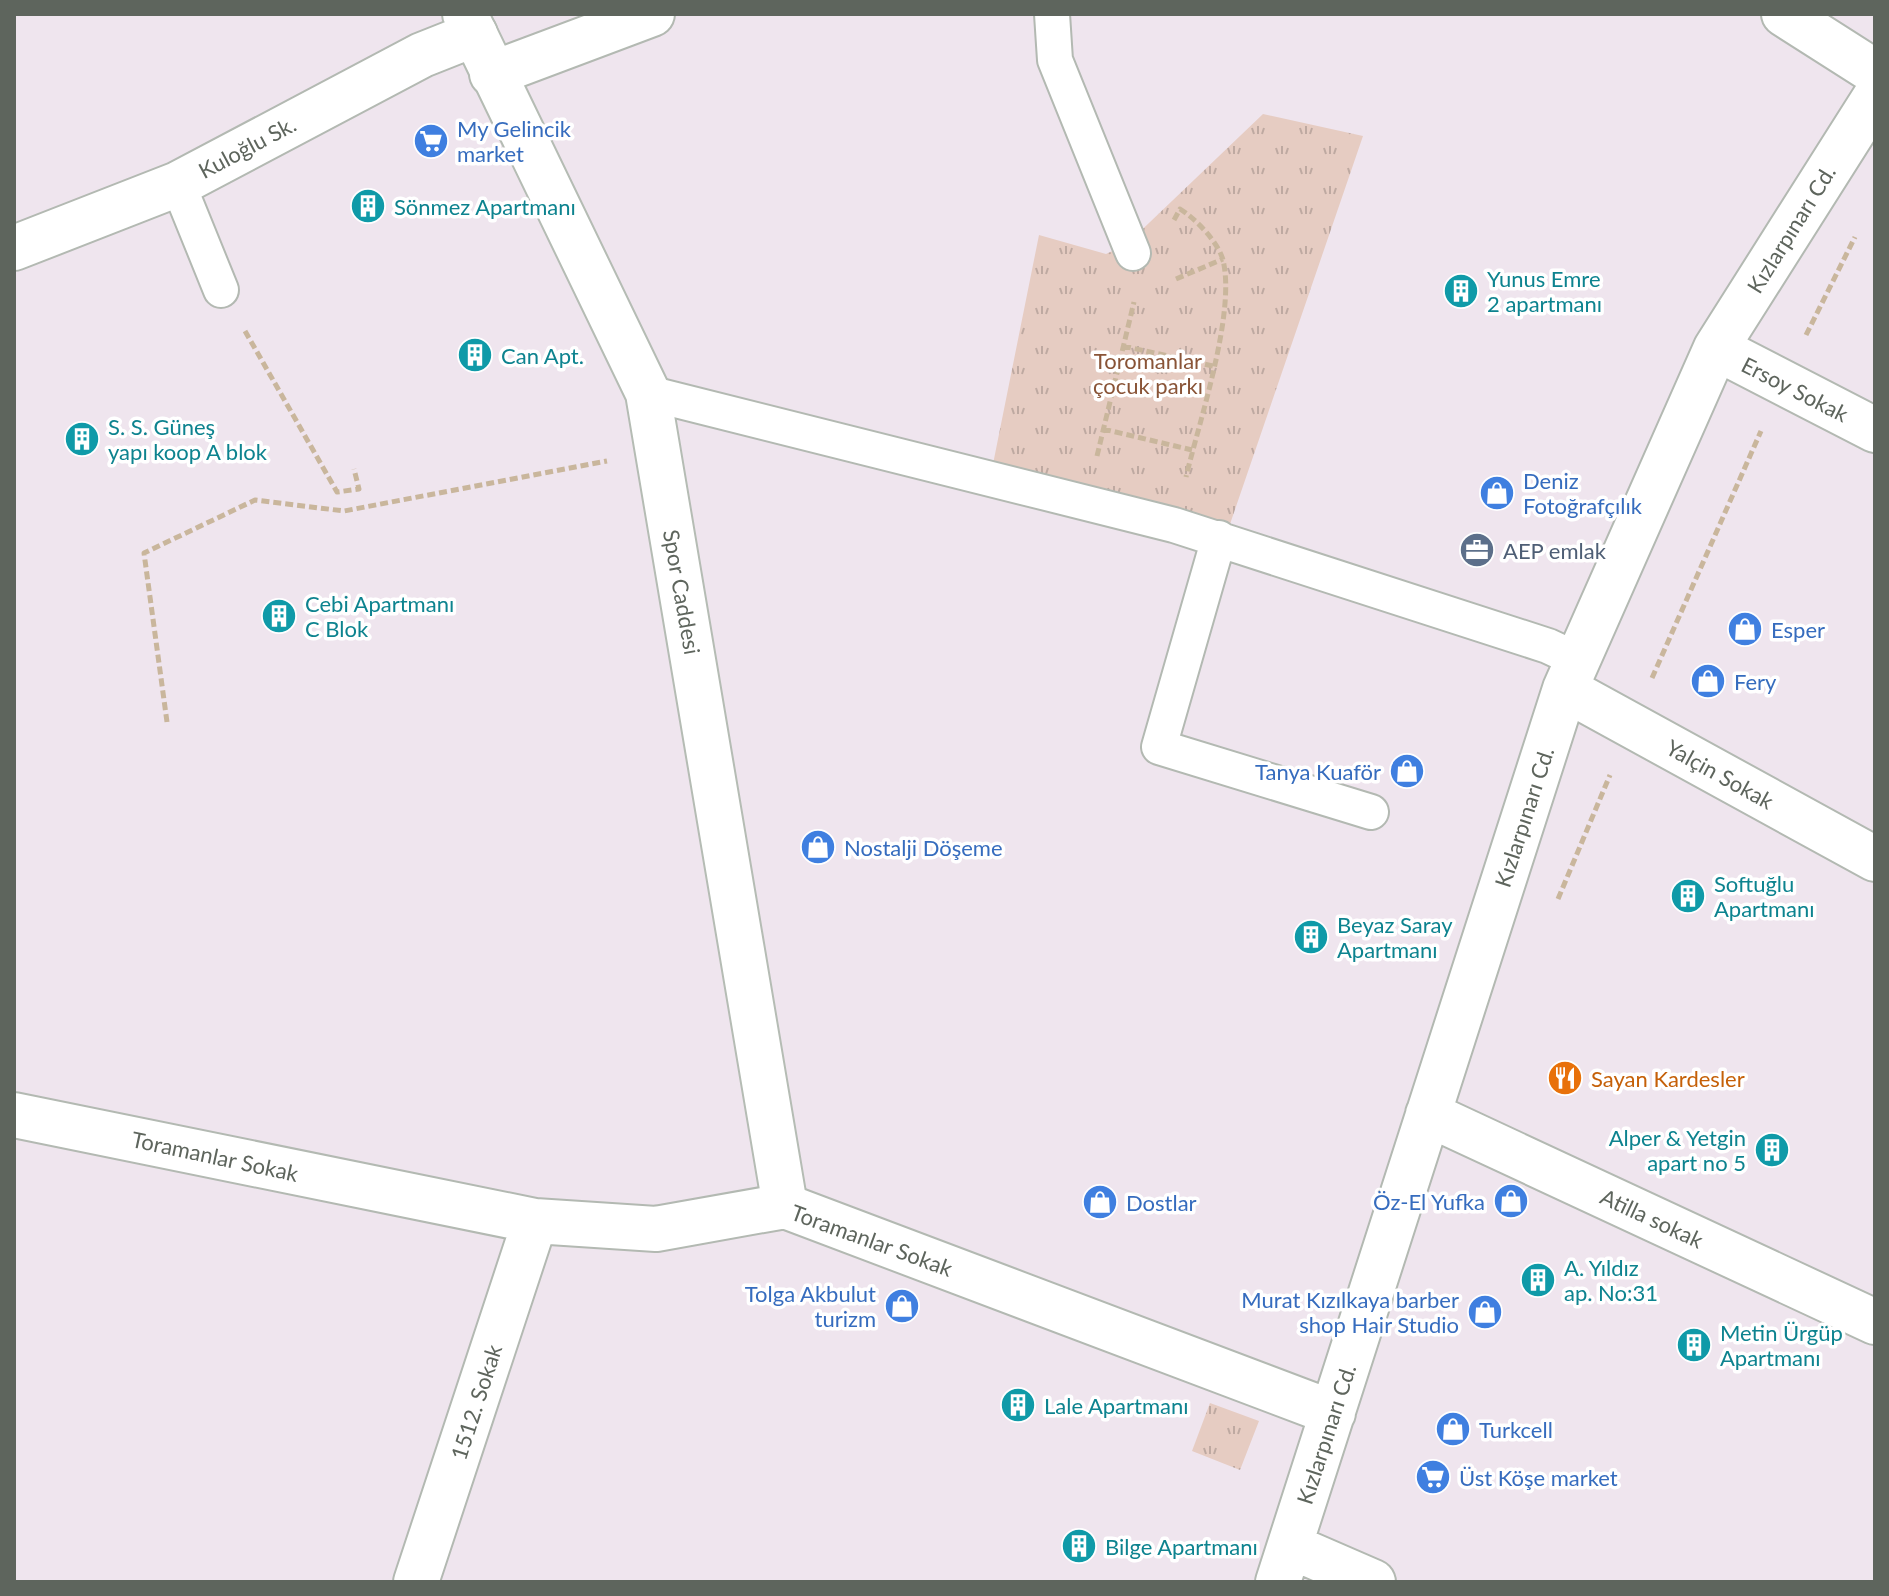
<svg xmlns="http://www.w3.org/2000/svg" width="1889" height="1596" font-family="Lato,sans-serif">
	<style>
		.park { fill: url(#park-tufts) }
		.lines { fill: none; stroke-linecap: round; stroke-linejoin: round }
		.lane-casing { stroke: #b3b9b2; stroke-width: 38 }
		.street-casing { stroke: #b3b9b2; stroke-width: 48 }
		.secondary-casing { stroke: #b5bcb4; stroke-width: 48 }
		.path { stroke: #c9b69c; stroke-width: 5; stroke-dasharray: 8 4; stroke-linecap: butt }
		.lane { stroke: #fff; stroke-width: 34 }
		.street { stroke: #fff; stroke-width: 44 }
		.secondary { stroke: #fff; stroke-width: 44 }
		.labels { text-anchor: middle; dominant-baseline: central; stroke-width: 7; stroke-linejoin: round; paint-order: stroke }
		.shop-label { font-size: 22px; fill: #366cbe; stroke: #fff; text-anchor: start }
		.street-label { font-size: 22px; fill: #5e655d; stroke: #fff }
		.culture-label { font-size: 22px; fill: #0d838f; stroke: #fff; text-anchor: start }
		.park-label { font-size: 22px; fill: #895437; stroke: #fff }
		.service-label { font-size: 22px; fill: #4e5e75; stroke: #fff; text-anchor: start }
		.food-label { font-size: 22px; fill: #c56008; stroke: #fff; text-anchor: start }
	</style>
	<defs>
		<pattern id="park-tufts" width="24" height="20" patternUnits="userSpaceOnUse" patternTransform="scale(2)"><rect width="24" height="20" fill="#e6ccc2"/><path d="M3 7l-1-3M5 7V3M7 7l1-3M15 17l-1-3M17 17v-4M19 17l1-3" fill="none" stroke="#bea9a1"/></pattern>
	</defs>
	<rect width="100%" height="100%" fill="#efe5ee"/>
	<path class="park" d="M1263,114L1363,136L1229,527L993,464L1039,235L1106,254L1127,244Z
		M1210,1403L1259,1421L1240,1470L1192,1451Z"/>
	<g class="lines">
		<g class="lane-casing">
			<path id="lane" d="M1052,14L1055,60L1133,253
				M178,184L221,290
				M648,393L1174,525L1548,646L1578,660
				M1219,538L1159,747L1371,812"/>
		</g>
		<g class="street-casing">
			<path id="street" d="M1784,14L1875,72
				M492,74L652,14
				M14,248L178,184L422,55L475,34
				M1716,348L1875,430
				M1565,689L1875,859
				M1428,1114L1875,1322
				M14,1115L535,1221L656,1229L785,1206L1333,1413
				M1290,1546L1373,1582
				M416,1582L535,1221
				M1278,1582L1565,689L1716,348L1875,97"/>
		</g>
		<g class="secondary-casing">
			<path id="secondary" d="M465,14L648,393L785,1206"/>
		</g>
		<path class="path" d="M1174,220L1180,209C1196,219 1218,242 1223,260C1236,313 1199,422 1186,477
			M1176,279L1223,259
			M245,331L337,492L359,489L354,469
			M1806,335L1855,237
			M1123,346L1213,366
			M1103,429L1192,450
			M1097,456L1134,302
			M1652,678L1761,431
			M167,722L144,553L255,500L344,511L607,461
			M1558,899L1610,775"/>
		<use href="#lane" class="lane"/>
		<use href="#street" class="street"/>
		<use href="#secondary" class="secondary"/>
	</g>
	<defs>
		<g id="supermarket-disc" transform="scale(1.8)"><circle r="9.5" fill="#3f7fe0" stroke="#fff"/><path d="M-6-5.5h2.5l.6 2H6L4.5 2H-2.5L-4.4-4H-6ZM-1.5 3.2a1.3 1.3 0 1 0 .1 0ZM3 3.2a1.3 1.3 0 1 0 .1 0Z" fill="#fff"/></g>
		<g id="building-disc" transform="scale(1.8)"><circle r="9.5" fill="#0f9aa8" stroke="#fff"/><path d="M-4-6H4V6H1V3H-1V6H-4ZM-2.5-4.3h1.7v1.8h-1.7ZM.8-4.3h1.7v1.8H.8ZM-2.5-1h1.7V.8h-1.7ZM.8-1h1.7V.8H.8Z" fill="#fff"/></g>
		<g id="shop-disc" transform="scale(1.8)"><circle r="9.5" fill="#3f7fe0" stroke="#fff"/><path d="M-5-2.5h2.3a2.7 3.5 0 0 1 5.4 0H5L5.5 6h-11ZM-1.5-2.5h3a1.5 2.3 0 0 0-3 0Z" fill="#fff"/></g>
		<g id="office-disc" transform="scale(1.8)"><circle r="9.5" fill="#5c6f8a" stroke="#fff"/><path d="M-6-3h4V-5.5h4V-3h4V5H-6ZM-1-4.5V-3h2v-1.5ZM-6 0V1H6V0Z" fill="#fff"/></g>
		<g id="restaurant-disc" transform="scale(1.8)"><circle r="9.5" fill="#e8710a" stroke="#fff"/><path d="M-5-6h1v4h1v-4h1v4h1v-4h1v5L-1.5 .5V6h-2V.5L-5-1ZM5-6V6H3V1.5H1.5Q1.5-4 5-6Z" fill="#fff"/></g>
	</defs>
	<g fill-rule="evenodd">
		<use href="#supermarket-disc" x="431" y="141"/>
		<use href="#building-disc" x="368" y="206"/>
		<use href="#building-disc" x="1461" y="291"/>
		<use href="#building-disc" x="475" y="355"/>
		<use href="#building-disc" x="82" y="439"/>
		<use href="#shop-disc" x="1497" y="493"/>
		<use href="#office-disc" x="1477" y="550"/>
		<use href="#building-disc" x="279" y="616"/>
		<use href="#shop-disc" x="1745" y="629"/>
		<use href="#shop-disc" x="1708" y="681"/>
		<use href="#shop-disc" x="1407" y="771"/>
		<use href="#shop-disc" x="818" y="847"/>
		<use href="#building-disc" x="1688" y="896"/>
		<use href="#building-disc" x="1311" y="937"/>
		<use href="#restaurant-disc" x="1565" y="1078"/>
		<use href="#building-disc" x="1772" y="1150"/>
		<use href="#shop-disc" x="1511" y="1201"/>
		<use href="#shop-disc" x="1100" y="1202"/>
		<use href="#building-disc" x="1538" y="1280"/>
		<use href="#shop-disc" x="902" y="1306"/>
		<use href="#shop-disc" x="1485" y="1312"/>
		<use href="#building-disc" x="1694" y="1345"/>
		<use href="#building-disc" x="1018" y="1405"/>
		<use href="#shop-disc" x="1453" y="1429"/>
		<use href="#supermarket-disc" x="1433" y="1477"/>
		<use href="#building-disc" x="1079" y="1546"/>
	</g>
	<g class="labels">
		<g class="shop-label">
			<text x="457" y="128">My Gelincik<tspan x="457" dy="25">market</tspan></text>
			<text x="1523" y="480">Deniz<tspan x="1523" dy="25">Fotoğrafçılık</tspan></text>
			<text x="1771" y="629">Esper</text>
			<text x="1734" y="681">Fery</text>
			<text x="1381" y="771" text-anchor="end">Tanya Kuaför</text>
			<text x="844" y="847">Nostalji Döşeme</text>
			<text x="1485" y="1201" text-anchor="end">Öz-El Yufka</text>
			<text x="1126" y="1202">Dostlar</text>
			<text x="876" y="1293" text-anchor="end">Tolga Akbulut<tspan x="876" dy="25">turizm</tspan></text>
			<text x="1459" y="1299" text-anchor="end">Murat Kızılkaya barber<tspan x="1459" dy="25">shop Hair Studio</tspan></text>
			<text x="1479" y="1429">Turkcell</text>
			<text x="1459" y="1477">Üst Köşe market</text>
		</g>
		<g class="street-label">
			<text transform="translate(247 147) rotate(-28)">Kuloğlu Sk.</text>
			<text transform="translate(1791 229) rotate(-58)">Kızlarpınarı Cd.</text>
			<text transform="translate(1795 389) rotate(27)">Ersoy Sokak</text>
			<text transform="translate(682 592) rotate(80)">Spor Caddesi</text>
			<text transform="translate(1720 774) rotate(29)">Yalçin Sokak</text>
			<text transform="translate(1524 817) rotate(-72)">Kızlarpınarı Cd.</text>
			<text transform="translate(215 1156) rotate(12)">Toramanlar Sokak</text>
			<text transform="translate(1652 1218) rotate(25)">Atilla sokak</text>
			<text transform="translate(872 1240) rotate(20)">Toramanlar Sokak</text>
			<text transform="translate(476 1402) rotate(-72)">1512. Sokak</text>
			<text transform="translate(1326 1434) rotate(-72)">Kızlarpınarı Cd.</text>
		</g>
		<g class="culture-label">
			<text x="394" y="206">Sönmez Apartmanı</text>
			<text x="1487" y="278">Yunus Emre<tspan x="1487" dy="25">2 apartmanı</tspan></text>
			<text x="501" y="355">Can Apt.</text>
			<text x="108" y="426">S. S. Güneş<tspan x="108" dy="25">yapı koop A blok</tspan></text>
			<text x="305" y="603">Cebi Apartmanı<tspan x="305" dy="25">C Blok</tspan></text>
			<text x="1714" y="883">Softuğlu<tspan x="1714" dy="25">Apartmanı</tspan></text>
			<text x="1337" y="924">Beyaz Saray<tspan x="1337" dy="25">Apartmanı</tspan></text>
			<text x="1746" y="1137" text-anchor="end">Alper &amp; Yetgin<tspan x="1746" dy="25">apart no 5</tspan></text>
			<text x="1564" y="1267">A. Yıldız<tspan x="1564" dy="25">ap. No:31</tspan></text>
			<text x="1720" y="1332">Metin Ürgüp<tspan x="1720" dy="25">Apartmanı</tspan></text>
			<text x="1044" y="1405">Lale Apartmanı</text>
			<text x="1105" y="1546">Bilge Apartmanı</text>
		</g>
		<g class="park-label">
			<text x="1148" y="360">Toromanlar<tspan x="1148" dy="25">çocuk parkı</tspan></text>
		</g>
		<g class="service-label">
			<text x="1503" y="550">AEP emlak</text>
		</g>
		<g class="food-label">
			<text x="1591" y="1078">Sayan Kardesler</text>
		</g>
	</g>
	<rect width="1889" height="1596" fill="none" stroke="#5e655d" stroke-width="32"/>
</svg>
